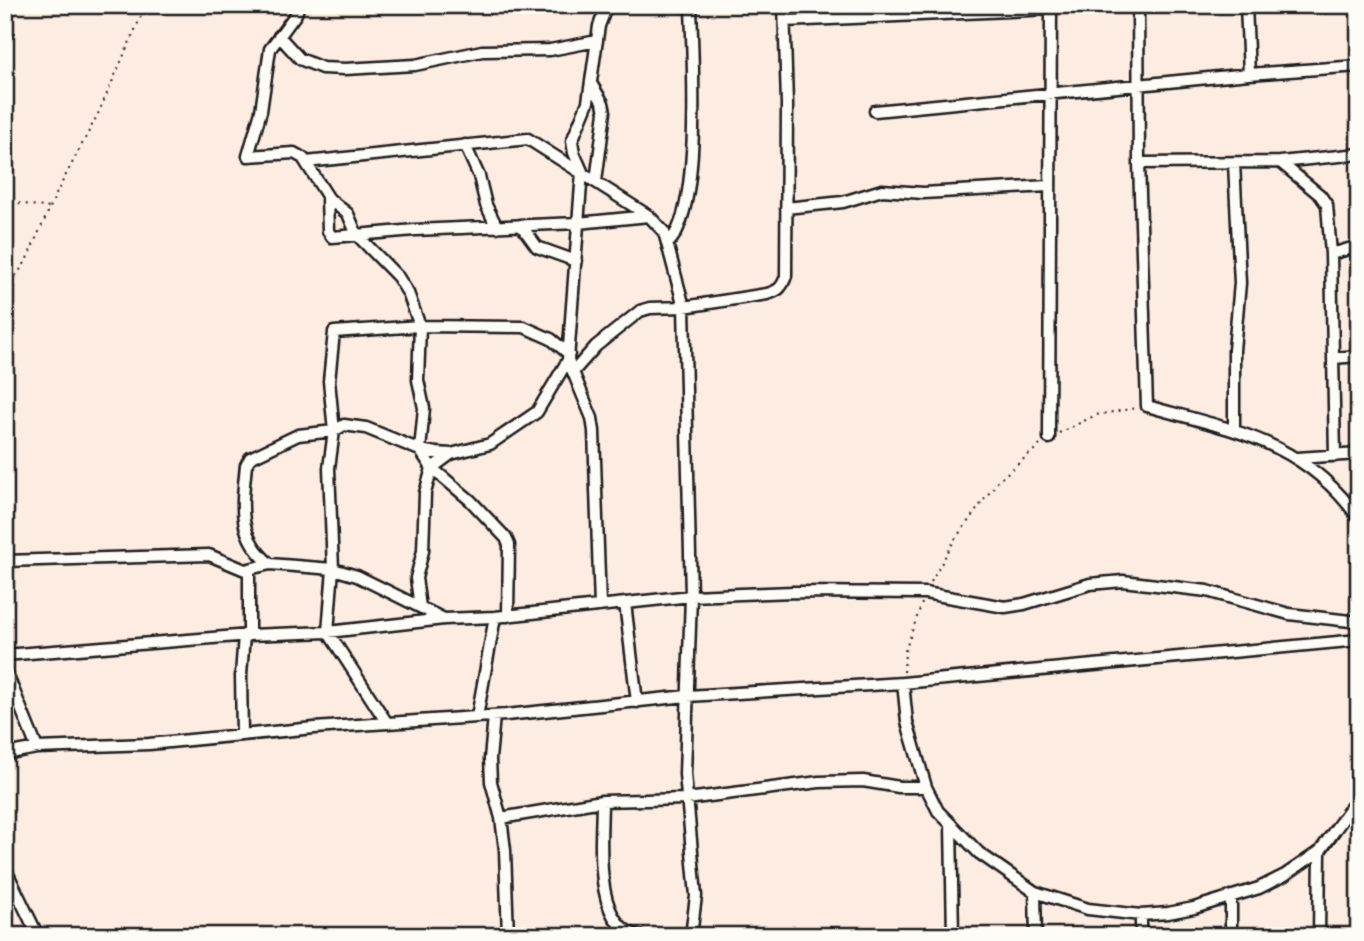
<svg xmlns="http://www.w3.org/2000/svg" width="1364" height="941" font-family="'Architects Daughter',sans-serif">
	<style>
		.lines { fill: none; stroke-linecap: round; stroke-linejoin: round }
		.street-casing { stroke: #1c1c1c; stroke-width: 15 }
		.path { stroke: #1c1c1c; stroke-width: 2; stroke-dasharray: 2 5; stroke-linecap: butt }
		.street { stroke: #fdfcf7; stroke-width: 10 }
	</style>
	<rect width="100%" height="100%" fill="#fdece2"/>
	<filter id="ink" filterUnits="userSpaceOnUse"><feTurbulence type="fractalNoise" baseFrequency=".0143" numOctaves="2"/><feDisplacementMap in="SourceGraphic" scale="14" xChannelSelector="R" yChannelSelector="G"/><feConvolveMatrix kernelMatrix="1 2 1 2 8 2 1 2 1" color-interpolation-filters="sRGB"/></filter>
	<g filter="url(#ink)">
		<g class="lines">
			<g class="street-casing">
				<path id="street" d="M299,5L296,14L270,49L261,111L248,156L294,153L303,158L329,199L348,214L357,235L398,277L408,293L420,326L418,380L424,408L420,450L432,468L470,500L506,538L509,545L508,616
					M1138,5L1139,163L1147,406C1232,430 1305,441 1359,519
					M1246,5L1249,74
					M785,21L1051,9
					M279,36L300,59L322,68L345,69L415,65L482,51L550,50L597,41
					M592,85L603,103L605,112L596,181
					M875,111L1249,74L1359,66
					M465,145L479,176L486,205L497,227
					M306,162L528,139L649,216L664,232L684,307L691,596L685,774L696,896L691,936
					M1280,162L1320,195L1327,205L1331,254L1335,456
					M1139,163L1280,162L1359,154
					M1234,163L1240,283L1234,350V430
					M327,197L328,231L332,237L415,230L578,223L649,216
					M786,208L843,202L882,190L923,193L1049,186
					M521,225L537,247L576,261
					M668,243C703,212 692,53 691,5
					M1331,254L1359,246
					M1333,358L1359,356
					M573,372L596,346L640,311L650,308L684,307L767,294C778,291 782,288 786,276L787,104L784,5
					M1049,438L1051,5
					M1297,458L1359,454
					M5,561L209,555L245,570L270,564L333,569L357,576L444,619
					M270,564C236,535 242,506 246,465L250,458L298,435L334,431L344,425L366,428L420,450L436,453L451,454L490,444L537,412L568,360
					M249,570V635
					M625,603L637,702
					M600,606L594,431L592,418L568,360L582,171L574,153L572,141L588,102L599,26L607,5
					M420,607L416,578L423,551L425,493L432,468L451,454
					M5,655L249,635L328,632L444,619L495,617L691,596L793,592L925,593L1005,607L1024,604L1090,584L1123,581L1207,591L1289,614L1359,622
					M5,669L37,748
					M903,683L907,722L926,787L938,811L979,853L1035,892L1088,909L1141,915L1168,913L1194,908L1259,888L1285,875L1320,851L1359,796
					M494,716L490,759L491,782L501,818L505,850L508,936
					M477,717L495,617
					M387,723L328,632L333,569L329,468L334,431L329,381L334,332L420,326L524,327L551,339L569,354
					M242,735L241,675L244,635
					M5,754L37,748L149,744L314,728L506,715L687,696L903,683L1359,640
					M602,801C602,837 591,929 641,936
					M501,818L602,801L687,799L819,782L863,781L899,787H926
					M951,824L953,936
					M5,868L38,936
					M1035,892L1036,936
					M1231,898V936
					M1141,915V936
					M1319,936L1320,851"/>
			</g>
			<path class="path" d="M5,17L9,5
				M5,201L50,208
				M5,302L15,277L25,263L58,190L98,114L146,5
				M1059,433L1096,415L1136,408
				M931,582L955,539L998,481L1040,445
				M904,672L905,651L922,603"/>
			<use href="#street" class="street"/>
		</g>
	</g>
	<rect width="1364" height="941" fill="none" stroke="#fdfcf7" stroke-width="28"/>
	<rect x="14" y="14" width="1336" height="913" fill="none" stroke="#1c1c1c" stroke-width="2.5" filter="url(#ink)"/>
</svg>
